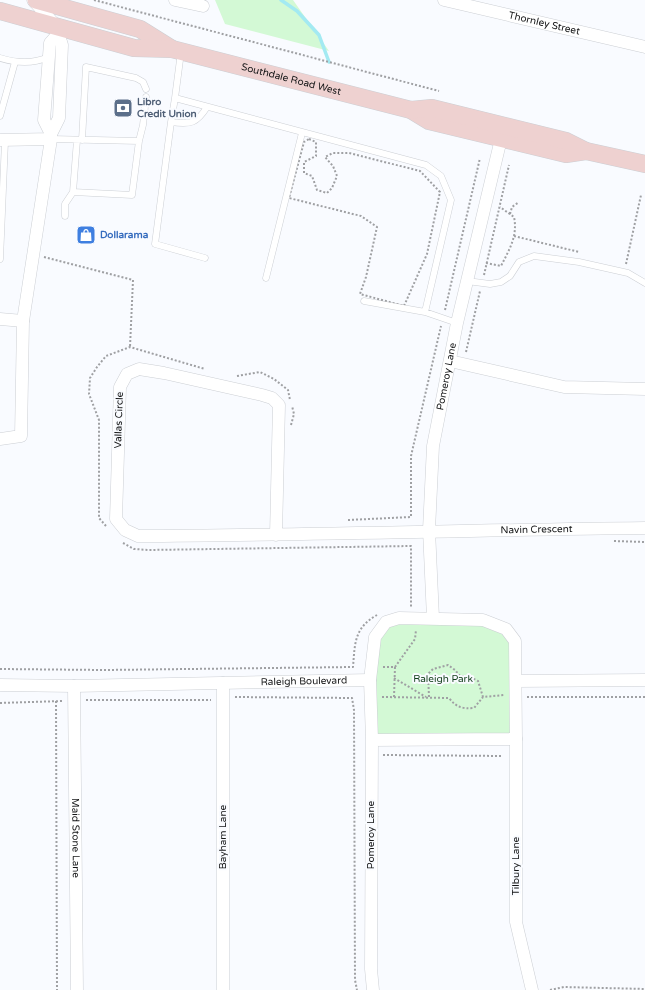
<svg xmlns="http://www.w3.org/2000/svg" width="645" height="990" font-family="'Varela Round',sans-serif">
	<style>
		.green { fill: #d3f9d5 }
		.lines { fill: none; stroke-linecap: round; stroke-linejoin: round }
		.stream { stroke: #a3eaf2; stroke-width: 3.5 }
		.lane-casing { stroke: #cccfd4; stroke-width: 7 }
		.street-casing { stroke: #cccfd4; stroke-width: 13 }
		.secondary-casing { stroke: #cccfd4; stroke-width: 18 }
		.path { stroke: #9fa0a3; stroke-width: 2; stroke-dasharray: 2 2; stroke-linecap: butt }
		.lane { stroke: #fff; stroke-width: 6 }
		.street { stroke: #fff; stroke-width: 12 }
		.secondary { stroke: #eed1d0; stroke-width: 17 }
		.labels { text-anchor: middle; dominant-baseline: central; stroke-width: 4; stroke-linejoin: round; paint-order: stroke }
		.street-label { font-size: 10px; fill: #141516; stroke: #f9fbff }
		.service-label { font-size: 10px; font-weight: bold; fill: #4e5e75; stroke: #f9fbff; text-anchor: start }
		.shop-label { font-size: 10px; font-weight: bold; fill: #366cbe; stroke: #f9fbff; text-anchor: start }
		.park-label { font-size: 10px; fill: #0f3d18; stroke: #f9fbff }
	</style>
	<rect width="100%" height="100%" fill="#f9fbff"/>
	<path class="green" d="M215,0H293L329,51L225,24Z
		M483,620L515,641L516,739L372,740L375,637L386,622Z"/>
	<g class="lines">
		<path class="stream" d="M281,0L297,11L319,35L329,62"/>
		<g class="lane-casing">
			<path id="lane" d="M181,52L175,98L426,165L441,176L451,200L425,312L457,323
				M0,58C17,63 32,64 49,57
				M175,98L171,122C191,125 197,123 207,107
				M0,116L15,62
				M171,122L155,244L205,258
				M51,139L139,141
				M77,140L73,192L132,195L139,141L143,125L146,97
				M82,140L86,67L136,78L143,82L146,89
				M65,216V204L73,192
				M0,259L5,141
				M266,278L302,133
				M467,281L490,284L501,282L510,276L519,262L534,256L579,262L628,273L645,283
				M364,301L425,312"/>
		</g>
		<g class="street-casing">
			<g id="street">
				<path d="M175,0L203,6"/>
				<path id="s1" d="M444,0L645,47"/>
				<path d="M51,134L44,120L50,43L58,34"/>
				<path d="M0,140L51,139V134L59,118L62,45L56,26L33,0"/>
				<path d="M0,319L23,321L51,139"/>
				<path d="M450,361L564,387L645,389"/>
				<path d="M0,439L21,436L23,321"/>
				<path id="s2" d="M276,535L279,405L272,398L262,395L164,373L139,369L127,374L120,387L116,519L125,530L138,536C307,535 476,530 645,528"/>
				<path id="s3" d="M433,618L429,530L433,446L457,323L501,139"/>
				<path d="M516,681L645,680"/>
				<path d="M223,683V990"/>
				<path id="s4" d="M0,685L74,686L370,680"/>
				<path id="s5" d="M74,686L77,990"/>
				<path d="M516,739V922L532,990"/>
				<path d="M372,740L516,739L515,641L506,629L483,620L399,618L386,622L375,637L370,680L372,740L371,969L373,990"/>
			</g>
		</g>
		<g class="secondary-casing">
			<g id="secondary">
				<path d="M36,0L140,29L172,49"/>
				<path id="s6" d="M0,11L134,48L172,49L411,110L429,121L566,154L586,151"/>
				<path d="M411,110L432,108L566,141L586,151L645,164"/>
			</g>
		</g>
		<path class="path" d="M94,0L439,91
			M309,139L316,142V156L304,162V173L312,176L317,190L327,193L332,188L337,176L333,166L325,157L333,153H349L420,171L440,192L427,254L404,306L360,294L366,277L377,227L361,216L289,198L304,142Z
			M510,214L512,207L519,202
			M514,236L579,252
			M44,257L133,280L130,347
			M486,263L501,266C509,250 518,236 514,217L500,207
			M626,264L641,195
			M484,275L509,165
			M445,310L480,158
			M466,352L480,291
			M237,376L260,372L274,379L288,390L290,400
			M291,425L294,414L292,406
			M348,520L411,517V456L441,326
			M106,526L99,518V420L89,394L90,378L97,367L106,356L130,347L205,369
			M614,541L645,542
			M123,543L134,549L149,550L411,546V608
			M383,667H395L415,639L416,630
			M0,669L105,670L353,667C355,643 354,628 377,615
			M394,678L426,697
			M235,697L352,698L354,710L355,980L357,990
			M382,697L449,698C456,707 462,709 474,708L483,697L504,695
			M394,697L395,667
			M429,697L428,674L433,669L448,665L455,670L460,676L470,677L478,681L483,697
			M527,697H645
			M86,700H211
			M56,701L57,990
			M0,703L63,701
			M383,755L502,756
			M550,990L564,987L645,989"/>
		<use href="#lane" class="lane"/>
		<use href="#street" class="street"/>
		<use href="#secondary" class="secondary"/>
	</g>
	<defs>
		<g id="bank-square" transform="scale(1)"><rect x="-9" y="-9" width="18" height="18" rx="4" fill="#5c6f8a" stroke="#f9fbff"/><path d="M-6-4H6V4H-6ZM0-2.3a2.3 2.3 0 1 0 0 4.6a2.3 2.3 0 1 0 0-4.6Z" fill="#fff"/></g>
		<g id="shop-square" transform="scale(1)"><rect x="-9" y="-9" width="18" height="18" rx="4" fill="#3f7fe0" stroke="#f9fbff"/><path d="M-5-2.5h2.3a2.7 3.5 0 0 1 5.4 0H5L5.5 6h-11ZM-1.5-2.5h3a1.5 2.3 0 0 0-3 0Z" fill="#fff"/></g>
	</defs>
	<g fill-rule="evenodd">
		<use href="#bank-square" x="123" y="108"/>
		<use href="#shop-square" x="86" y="235"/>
	</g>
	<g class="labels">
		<g class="street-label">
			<text stroke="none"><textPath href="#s1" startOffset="103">Thornley Street</textPath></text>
			<text stroke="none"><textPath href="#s6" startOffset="300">Southdale Road West</textPath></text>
			<text stroke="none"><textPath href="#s3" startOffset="243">Pomeroy Lane</textPath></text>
			<text transform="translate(119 420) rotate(-88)">Vallas Circle</text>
			<text stroke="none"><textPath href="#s2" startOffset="863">Navin Crescent</textPath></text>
			<text stroke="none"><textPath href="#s4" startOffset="304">Raleigh Boulevard</textPath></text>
			<text transform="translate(371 835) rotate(-90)">Pomeroy Lane</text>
			<text transform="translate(223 837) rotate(-90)">Bayham Lane</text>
			<text stroke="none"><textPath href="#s5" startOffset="152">Maid Stone Lane</textPath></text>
			<text transform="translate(516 866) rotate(-90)">Tilbury Lane</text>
		</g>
		<g class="service-label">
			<text x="137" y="102">Libro<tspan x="137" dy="12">Credit Union</tspan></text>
		</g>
		<g class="shop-label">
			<text x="100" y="235">Dollarama</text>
		</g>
		<g class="park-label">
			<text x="443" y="679">Raleigh Park</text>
		</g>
	</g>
</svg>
